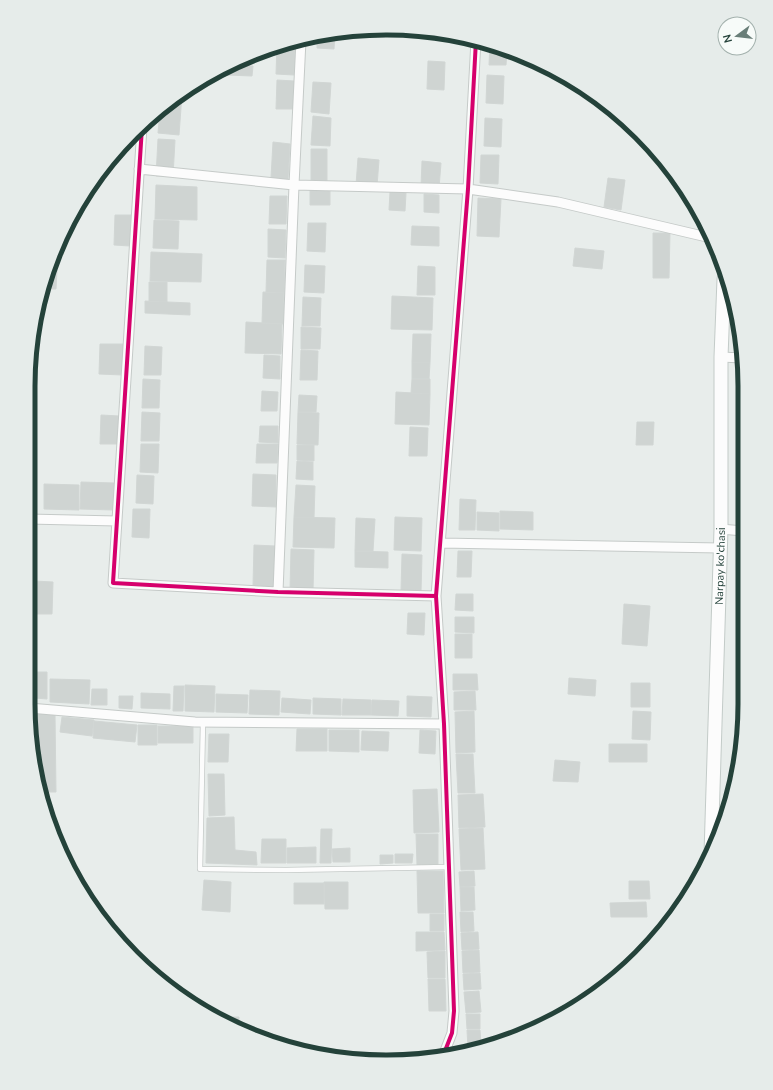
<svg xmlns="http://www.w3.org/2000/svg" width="773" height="1090" font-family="'Nunito Sans',sans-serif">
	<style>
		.building { fill: #cfd4d2; stroke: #d1d6d4 }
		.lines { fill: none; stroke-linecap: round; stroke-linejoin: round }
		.service-casing { stroke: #c5cac8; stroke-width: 6 }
		.minor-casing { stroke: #c5cac8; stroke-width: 11 }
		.secondary-casing { stroke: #c3cbc8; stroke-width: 15 }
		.service { stroke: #fcfcfc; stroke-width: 4.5 }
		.minor { stroke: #fcfcfc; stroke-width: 9 }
		.secondary { stroke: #fcfcfc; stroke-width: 13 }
		.cycleway-casing { stroke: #f7fbf9; stroke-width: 6 }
		.cycleway { stroke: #d6006c; stroke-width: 4 }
		.labels { text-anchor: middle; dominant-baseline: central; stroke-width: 3; stroke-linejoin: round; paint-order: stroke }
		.street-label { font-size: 11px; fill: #24423a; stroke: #f7fbf9 }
		.rim { fill: none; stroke: #24423a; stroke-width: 5 }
	</style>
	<rect width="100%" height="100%" fill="#e8edeb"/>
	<path class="building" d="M335,32L334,49L317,48V36Z
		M490,44L507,51L506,65H489Z
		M277,46L295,47L294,75L276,74Z
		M428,61L445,62L444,90L427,89Z
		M232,65L253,66L252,76L227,75L228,67Z
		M487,75L504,76L503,104L486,103Z
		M277,80L294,81L293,109H276Z
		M313,82L331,83L329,114L311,112Z
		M182,94L179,135L158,133L160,110Z
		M313,116L331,118L330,146L311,145Z
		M485,118L502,119L501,147L484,146Z
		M158,139L175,140L173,176H156Z
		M273,142L290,144L288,179L271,178Z
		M311,149H327V181H311Z
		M481,155H499L498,184L480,183Z
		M358,158L379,160L377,186L356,185Z
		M422,161L441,163L439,188L421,187Z
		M608,178L625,180L621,210L604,207Z
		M156,185L197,187V220L155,219Z
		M310,188L330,189V205H310Z
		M390,192L406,193L405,211L389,210Z
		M424,194L439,195V213L424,212Z
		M270,196H287L286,224H269Z
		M478,198L501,199L499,237L477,236Z
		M115,215H131L130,246L114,245Z
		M154,220L179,221L178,249L153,248Z
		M308,223H326L325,252L307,251Z
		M412,226L439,227V246L411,245Z
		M268,229L286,230L285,258L268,257Z
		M653,233H670L669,278H653Z
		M575,248L604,251L602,269L573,266Z
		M151,252L202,254L201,282L150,281Z
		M267,260H285L284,293L266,292Z
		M305,265L325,266L324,293L304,292Z
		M418,266L435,267V295H417Z
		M53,270H57L56,289H45Z
		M149,282H167V302L149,301Z
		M263,292L284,293L283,324L262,323Z
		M392,296L433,298L432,330L391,329Z
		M303,297L321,298L320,326H302Z
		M145,301L190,303V315L145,313Z
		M246,322L282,324L281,354L245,353Z
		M301,327L321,328L320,349H301Z
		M413,334H431L430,363L412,362Z
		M100,344H124L123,375L99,374Z
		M145,346L162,347L161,375H144Z
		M301,350L318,351L317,380H300Z
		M264,355L280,356V379L263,378Z
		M412,362L430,363L429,379H412Z
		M143,379L160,380L159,408H142Z
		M412,379H430V394L411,393Z
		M262,391L278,392L277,411H261Z
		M396,392L430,394L429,425L395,424Z
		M299,395L317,396L316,412H298Z
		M142,412L160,413L159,441H141Z
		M298,412L319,413L318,445L297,444Z
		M101,415L119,416L118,444H100Z
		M637,422H654L653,445H636Z
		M260,426H278V443L259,442Z
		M410,427L428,428L427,456H409Z
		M141,444H159L158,473L140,472Z
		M257,444H278L277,463H256Z
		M297,445H314V461L297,460Z
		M297,461L313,462V480L296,479Z
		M253,474L276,475V507L252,506Z
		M137,475L154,476L153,504L136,503Z
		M81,482L114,483L113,510L80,509Z
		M44,484L79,485V510L44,509Z
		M296,485L315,486L314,518L294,517Z
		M460,499L476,500L475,530H459Z
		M133,509H150L149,538L132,537Z
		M500,511L533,512V530L500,529Z
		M477,512L499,513V531L477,530Z
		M294,517L335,518L334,548L293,547Z
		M395,517L422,518L421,551L394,550Z
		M356,518L375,519L373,551H355Z
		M254,545L275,546L274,587L253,586Z
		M291,549L314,550L313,591L290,590Z
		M355,551L388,552V568L355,567Z
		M458,551H472L471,577H457Z
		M402,554L422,555L421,592L401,591Z
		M34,581L53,582L52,614H33Z
		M456,594H473V611L455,610Z
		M624,604L650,606L647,646L622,644Z
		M408,613H425L424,635L407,634Z
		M455,617H474V633L455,632Z
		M28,618H35L33,698H28Z
		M455,634H472V658H455Z
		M36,672H47V699L35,698Z
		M453,674H477L478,690H453Z
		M569,678L596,680L595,696L568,694Z
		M50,679L90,680L89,704L50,702Z
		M631,683H650V707H631Z
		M185,685L215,686L214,712L185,711Z
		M174,686H184L183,711H173Z
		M92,689H107V705H91Z
		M250,690L280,691L279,715L249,714Z
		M475,691L476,710H454V692Z
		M141,693L170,694V709L141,708Z
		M216,694L248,695L247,713L216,712Z
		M119,696H133L132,709L119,708Z
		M407,696L432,697L431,717L407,716Z
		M282,698L311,700L310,714L281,712Z
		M313,698L341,699V715L313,714Z
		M343,699L371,700V715H342Z
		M372,700L399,701L398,716L371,715Z
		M474,711L475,752L456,753L455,712Z
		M633,711L651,712L650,740L632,739Z
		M29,714H55L56,792H40Z
		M62,717L94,720L92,736L60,732Z
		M94,721L137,725L135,742L93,738Z
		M138,725H157V745H138Z
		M158,726H193V743H158Z
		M297,729H327V751H296Z
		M329,730H359V752L329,751Z
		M420,730L436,731L435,754L419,753Z
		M362,731L389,732L388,751L361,750Z
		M209,734H229L228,762H208Z
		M609,744H647V762H609Z
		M456,754H473L475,793H458Z
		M555,760L580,762L578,782L553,781Z
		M208,774H224L225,815L209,816Z
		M437,789L439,832L414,833L413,790Z
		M483,794L485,827L459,828L458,795Z
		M234,817L235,850L256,852L257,865L206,863L207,818Z
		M483,828L485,869L461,870L459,829Z
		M321,829H332L331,863H320Z
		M416,834H438V865H417Z
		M262,839H286V863H261Z
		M316,847V863H287V848Z
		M350,848V862H333L332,849Z
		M395,854H413L412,863H395Z
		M380,855H393V863L380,864Z
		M417,871H443L444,913H418Z
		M474,871L475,886L460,887L459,872Z
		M204,880L231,882L230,912L202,910Z
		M629,881H649L650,899H629Z
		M324,882H348V909H325Z
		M294,883H324V904H294Z
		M460,887H474L475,910L461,911Z
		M646,902L647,917H611L610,903Z
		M460,912H473L474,931L461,932Z
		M430,914H444V931H430Z
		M416,932H444L445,950L416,951Z
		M478,932L479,949L462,950L461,933Z
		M479,950L480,972L463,973L462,951Z
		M445,951V978H428L427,952Z
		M480,973L481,989L464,990L463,974Z
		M428,979H445L446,1011H429Z
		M479,991L481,1012L466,1013L464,992Z
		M466,1014H480V1029H467Z
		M221,1017H239V1028Z
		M467,1030H480L481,1045L468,1048Z"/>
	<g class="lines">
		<g class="service-casing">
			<path id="service" d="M203,722L200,869L286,870L449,867"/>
		</g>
		<g class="minor-casing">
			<path id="minor" d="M142,127L113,583L278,592L436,596
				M139,169L294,185L468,189L558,202L711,238
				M721,357L742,358
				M28,519L117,521
				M721,529L743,531
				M441,543L720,548
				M278,592L294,185L301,40
				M29,708L195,722L444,724
				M443,1056L452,1033L454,1011L444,724L436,596L468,189L476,40"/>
		</g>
		<g class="secondary-casing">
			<g id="secondary">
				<path id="s1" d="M711,854L721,529V357L724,279"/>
			</g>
		</g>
		<use href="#service" class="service"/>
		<use href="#minor" class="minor"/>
		<use href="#secondary" class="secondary"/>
		<g class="cycleway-casing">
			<path id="cycleway" d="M142,127L113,583L278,592L436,596
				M443,1056L452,1033L454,1011L444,724L436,596L468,189L476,40"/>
		</g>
		<use href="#cycleway" class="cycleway"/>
	</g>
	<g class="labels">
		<g class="street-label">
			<text stroke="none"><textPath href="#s1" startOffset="288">Narpay ko'chasi</textPath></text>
		</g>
	</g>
	<path d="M0 0H773V1090H0ZM386 35H387A351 351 0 0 1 738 386V704A351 351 0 0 1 387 1055H386A351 351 0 0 1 35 704V386A351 351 0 0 1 386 35Z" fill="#e6ecea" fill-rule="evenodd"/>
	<path class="rim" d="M386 35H387A351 351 0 0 1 738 386V704A351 351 0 0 1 387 1055H386A351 351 0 0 1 35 704V386A351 351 0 0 1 386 35Z"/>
	<g transform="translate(737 36) rotate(255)"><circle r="19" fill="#f7fbf9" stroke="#a3b1ad"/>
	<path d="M0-3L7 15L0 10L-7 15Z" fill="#697e78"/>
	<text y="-6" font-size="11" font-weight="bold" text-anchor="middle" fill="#24423a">N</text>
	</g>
</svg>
